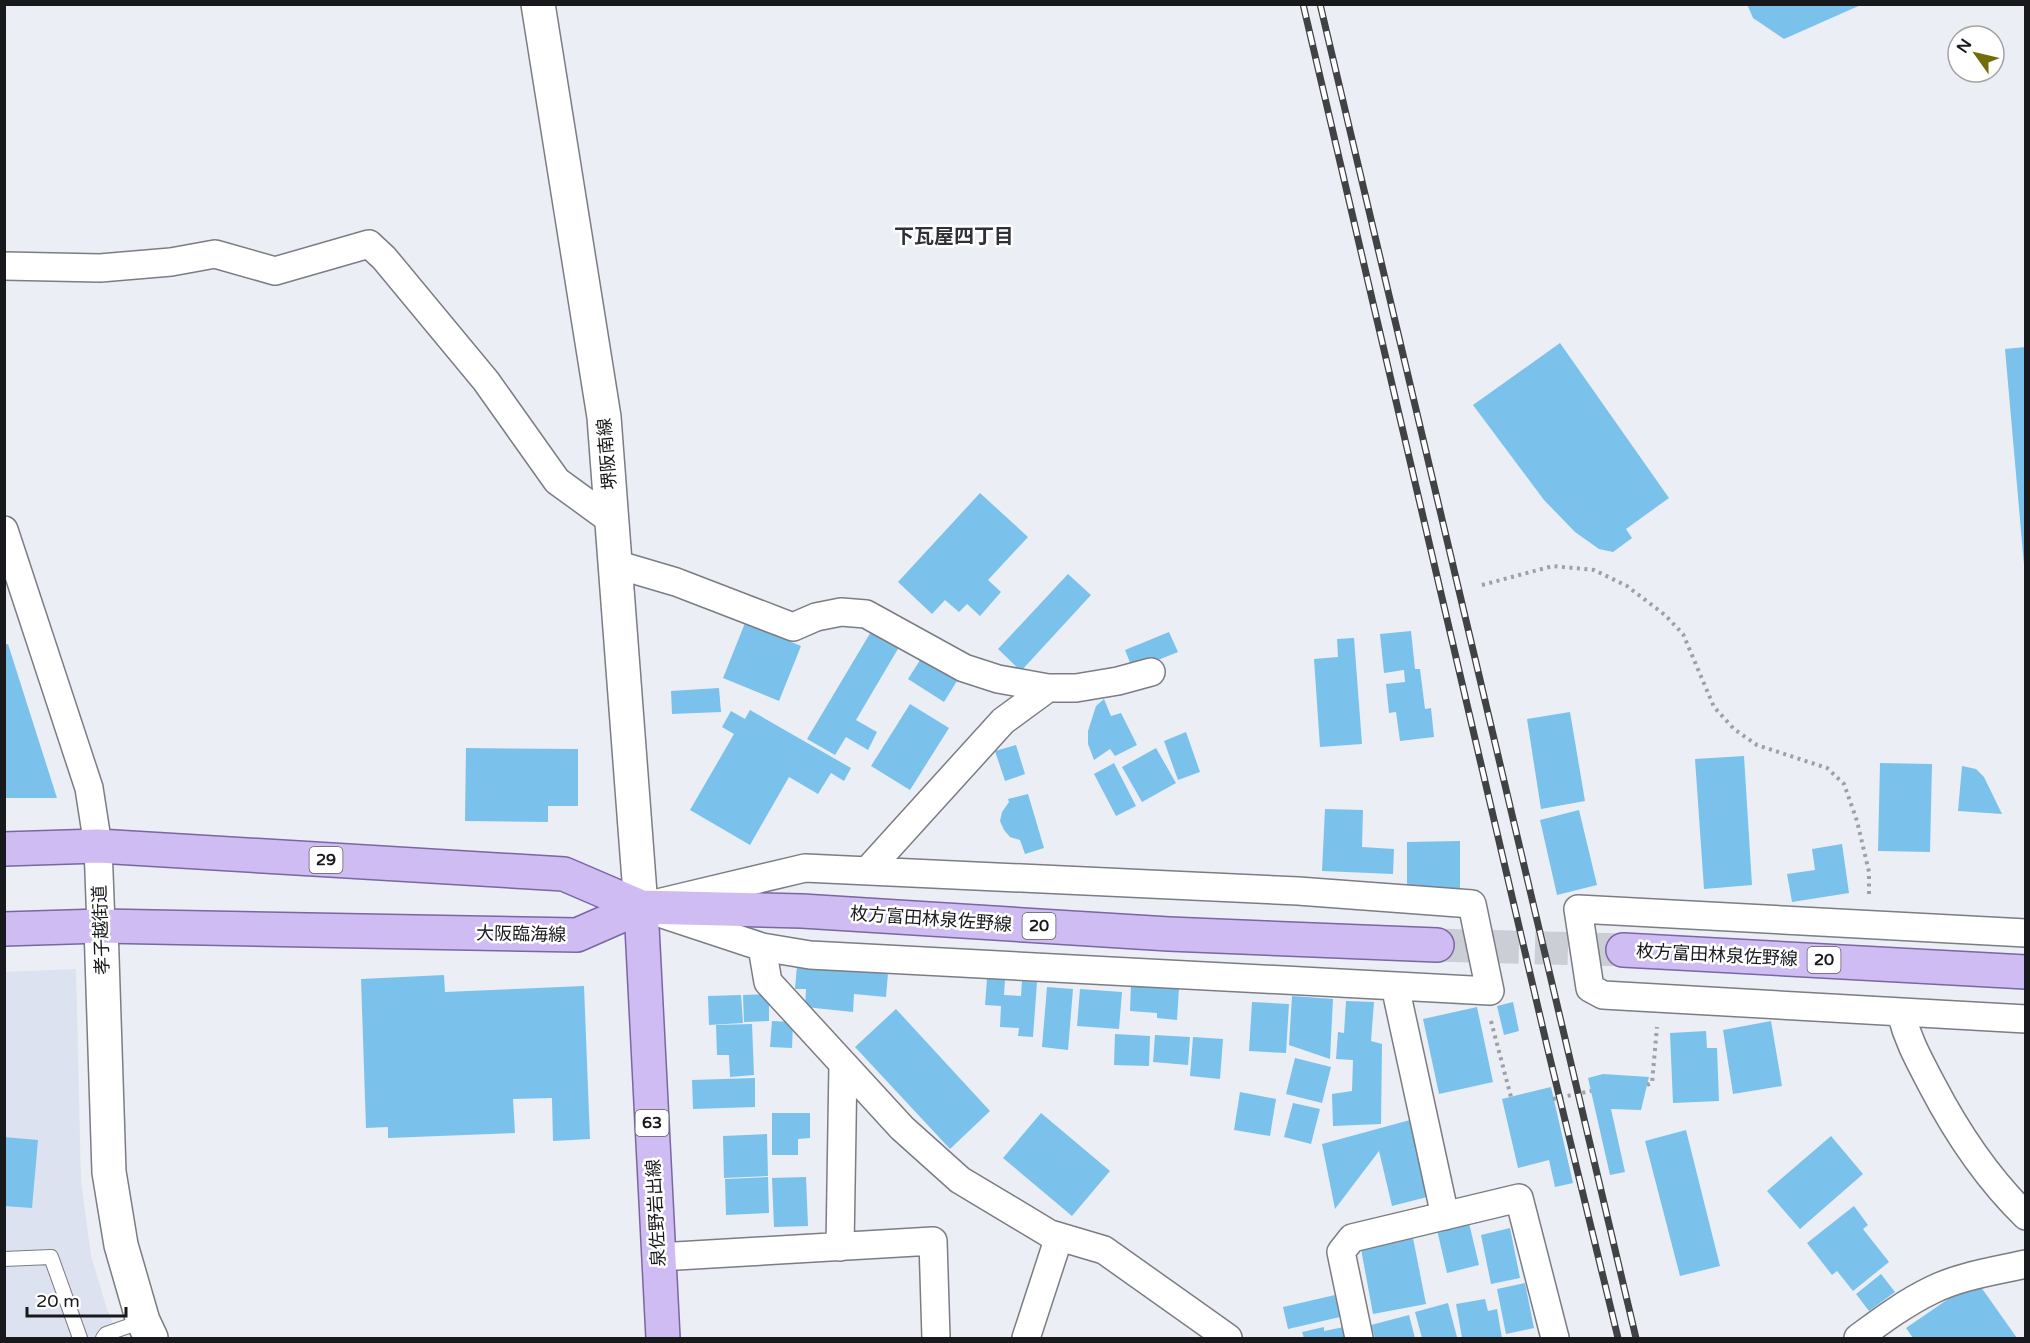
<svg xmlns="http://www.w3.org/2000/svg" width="2030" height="1343" font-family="'Varela Round','Noto Sans JP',sans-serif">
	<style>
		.built { fill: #dce2f0 }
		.building { fill: #7ac2eb }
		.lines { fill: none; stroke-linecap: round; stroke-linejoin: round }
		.primary-tunnel { stroke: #cbced4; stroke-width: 33; stroke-dasharray: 33 16; stroke-linecap: butt }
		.lane-casing { stroke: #7a7d83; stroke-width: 16 }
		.street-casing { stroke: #7a7d83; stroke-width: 30 }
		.secondary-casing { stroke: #7a7d83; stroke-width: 36 }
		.primary-casing { stroke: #7966a3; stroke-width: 36 }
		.path { stroke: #9ea0a6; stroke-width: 4; stroke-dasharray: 3 4.5; stroke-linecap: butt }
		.lane { stroke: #fff; stroke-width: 14 }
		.street { stroke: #fff; stroke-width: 27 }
		.secondary { stroke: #fff; stroke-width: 33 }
		.primary { stroke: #cebcf3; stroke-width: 33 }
		.rail-casing { stroke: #404245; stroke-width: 7 }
		.rail { stroke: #fff; stroke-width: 4.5; stroke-dasharray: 14; stroke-linecap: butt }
		.labels { text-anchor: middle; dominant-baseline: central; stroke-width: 5; stroke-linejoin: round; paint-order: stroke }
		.shield { fill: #fff; stroke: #5d5e60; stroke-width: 1.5 }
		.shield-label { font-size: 16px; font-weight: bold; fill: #18191c }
		.street-label { font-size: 18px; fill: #18191c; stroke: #fff }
		.neighbourhood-label { font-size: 20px; font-weight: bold; fill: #2e3036; stroke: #fff }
	</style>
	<rect width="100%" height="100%" fill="#ebeef5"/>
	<path class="built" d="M76,969L81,1181L91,1256L107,1309L119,1338H5L4,972Z"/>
	<path class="building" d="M1747,4H1863L1784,39L1753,18Z
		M1560,343L1669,498L1626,529L1632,538L1613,552L1599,549L1575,532L1544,500L1473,405Z
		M2026,347V564L2024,565L2005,349Z
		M980,493L1028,537L988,580L1001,592L980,616L967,604L959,612L945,600L932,614L898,582Z
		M1068,574L1091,595L1021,671L998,649Z
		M745,623L801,646L779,701L723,678Z
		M875,625L902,642L856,720L877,732L868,750L846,737L835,755L807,739Z
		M1411,631L1415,669H1420L1425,709L1431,708L1434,737L1400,741L1396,712L1389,713L1386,684L1405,682L1404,670L1384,673L1380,634Z
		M1169,632L1178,652L1133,670L1125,650Z
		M1354,638L1362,744L1320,747L1314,659L1338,657L1337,639Z
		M8,644L57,798H4V645Z
		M924,654L960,676L944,702L908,679Z
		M719,688L721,712L672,714L671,691Z
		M1104,699L1111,716L1121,713L1137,745L1115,756L1110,749L1094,760L1088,744V731L1096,706Z
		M910,704L949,728L910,790L871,766Z
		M750,710L851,768L844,781L831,773L818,794L789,777L750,845L690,810L734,734L722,727L731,711L745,719Z
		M1570,712L1585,801L1541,809L1527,719Z
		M1186,732L1200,772L1178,780L1164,741Z
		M1016,745L1025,774L1005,781L995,751Z
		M466,748L578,749V806H548V822L465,821Z
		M1156,748L1176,783L1142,802L1122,767Z
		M1744,756L1752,885L1704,889L1695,759Z
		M1114,763L1136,806L1116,816L1094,774Z
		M1880,763L1932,764L1930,852L1878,851Z
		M1962,766L1976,769L1984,777L2002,814L1958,811Z
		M1028,794L1044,848L1025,854L1020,840L1010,837L1004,830L1000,821L1002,812L1009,802L1008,799Z
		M1325,809L1363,810L1362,847L1394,849L1393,874L1322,871Z
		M1579,810L1597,885L1557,895L1540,820Z
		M1460,841V888H1407V842Z
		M1842,844L1849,893L1792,902L1787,874L1815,870L1812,849Z
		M797,965L888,973L886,997L854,994L853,1012L805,1007L806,989H795Z
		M444,975L445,992L584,986L590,1139L553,1141L552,1098L513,1099L515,1133L388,1138V1127L366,1128L361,979Z
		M987,979L1005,980L1004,995L1021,996L1022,981L1037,982L1033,1037L1018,1036L1019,1028L1000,1027L1001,1006L985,1005Z
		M1131,985L1179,988L1177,1020L1157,1018V1013L1130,1011Z
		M1047,987L1073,989L1068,1050L1042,1047Z
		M1080,989L1122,992L1119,1029L1077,1026Z
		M769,994V1021L744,1022L743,995Z
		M741,995L743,1023L709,1025L708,996Z
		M1292,996L1333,999L1330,1059L1289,1045Z
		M1346,1001L1374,1002L1371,1041L1382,1044L1381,1124L1333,1126L1332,1094L1352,1091L1353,1060L1336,1059L1338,1032L1344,1033Z
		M1252,1002L1289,1004L1286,1053L1249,1051Z
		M1513,1002L1519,1031L1504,1035L1497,1006Z
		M1477,1007L1493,1082L1439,1094L1423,1019Z
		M896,1009L990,1111L950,1149L855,1047Z
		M772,1021L793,1022L792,1048L770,1047Z
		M1771,1021L1782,1086L1733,1094L1723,1030Z
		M752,1024L754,1075L730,1077L729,1055H717L716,1025Z
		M1706,1031L1707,1048H1717L1719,1101L1673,1103L1670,1033Z
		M1115,1034L1150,1036L1149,1066L1114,1065Z
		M1155,1035L1190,1037L1188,1065L1153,1062Z
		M1193,1037L1223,1039L1220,1079L1190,1076Z
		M1295,1058L1331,1067L1322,1103L1286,1094Z
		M1603,1074L1649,1077L1641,1110L1611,1109L1625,1172L1610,1175L1588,1078Z
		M755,1078V1107L693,1109L692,1080Z
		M1551,1087L1573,1183L1555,1187L1549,1160L1518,1168L1502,1099Z
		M1240,1092L1276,1099L1270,1136L1234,1130Z
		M1293,1103L1320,1109L1311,1144L1284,1137Z
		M772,1113H810V1138L798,1139V1155H772Z
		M1041,1113L1110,1171L1072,1216L1003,1158Z
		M1410,1120L1427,1197L1392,1206L1379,1151L1335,1209L1322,1144Z
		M1686,1130L1720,1266L1680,1276L1645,1141Z
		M767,1134L768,1176L724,1178L723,1136Z
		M1831,1136L1863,1174L1800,1229L1767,1191Z
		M4,1137L38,1140L32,1208L4,1206Z
		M768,1177L769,1213L726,1215L725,1179Z
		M806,1177L808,1226L774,1227L772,1178Z
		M1854,1206L1868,1225L1863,1229L1889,1262L1853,1291L1837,1271L1832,1275L1807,1243Z
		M1469,1223L1479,1265L1447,1273L1437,1230Z
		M1510,1228L1520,1278L1491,1284L1481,1235Z
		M1413,1238L1426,1304L1373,1314L1361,1249Z
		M1881,1274L1895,1292L1869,1311L1856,1294Z
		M1976,1280L2017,1338H1913L1906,1328Z
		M1525,1283L1534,1328L1506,1334L1497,1289Z
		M1335,1295L1340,1317L1288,1329L1283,1307Z
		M1485,1299L1488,1311L1497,1309L1502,1338H1462L1456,1304Z
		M1448,1303L1457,1337L1454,1338H1422L1415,1312Z
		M1409,1315L1415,1338H1375L1371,1325Z
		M1324,1327V1331L1344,1327L1346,1338H1304L1302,1332Z"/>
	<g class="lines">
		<path class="primary-tunnel" d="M1437,945L1623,950"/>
		<g class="lane-casing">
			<path id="lane" d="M4,1259L51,1257L80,1338
				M103,1338L106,1334L143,1321"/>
		</g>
		<g class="street-casing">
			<path id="street" d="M4,266L100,268L171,262L215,254L275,271L369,244L384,258L486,381L557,481L612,521
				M4,530L89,788L98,846L101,926
				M615,564L676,582L793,627L816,617L841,612L866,614L964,668L998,679L1048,688H1076L1118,681L1151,672
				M805,868L1298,891L1472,904L1490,991L810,955L762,947L641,907Z
				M867,871L1003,721L1048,688
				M2026,933L1578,909L1590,988L1603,995L2026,1019
				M762,947L768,982L902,1128L960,1180L1050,1234L1104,1250L1228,1338
				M1395,986L1445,1216
				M1901,1013C1908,1041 1919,1060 1932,1085C1957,1133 1987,1178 2026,1216
				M840,1247L843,1064
				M659,1257L933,1241L936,1338
				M1026,1338L1059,1237
				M1359,1338L1341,1252L1352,1238L1519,1198L1555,1338
				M1858,1338C1881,1321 1905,1303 1932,1290C1960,1276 1995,1271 2026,1264"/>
		</g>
		<g class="secondary-casing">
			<path id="secondary" d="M538,4L604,417L641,907
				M101,926L109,1172L121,1245L143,1321L151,1338"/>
		</g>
		<g class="primary-casing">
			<path id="primary" d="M4,849L98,846L564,874L641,907L802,911L1169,934L1437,945
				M641,907L663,1338
				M4,929L101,926L577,935L641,907
				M1623,950L2026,972"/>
		</g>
		<path class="path" d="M1482,585L1553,566L1594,570L1627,586L1665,615L1683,634L1714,707L1734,729L1757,745L1827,768L1844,784L1857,821L1869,872V894
			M1491,1021L1511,1097
			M1647,1085L1652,1083L1657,1027
			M1553,1099L1591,1091"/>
		<use href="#lane" class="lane"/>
		<use href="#street" class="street"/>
		<use href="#secondary" class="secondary"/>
		<use href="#primary" class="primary"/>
		<g class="rail-casing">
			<path id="rail" d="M1303,4L1547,1046L1618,1338
				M1320,4L1636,1338"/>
		</g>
		<use href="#rail" class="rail"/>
	</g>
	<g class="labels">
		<g class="shield">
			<rect x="309.5" y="847" width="33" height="26" rx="4.5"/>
			<rect x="1022.5" y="913" width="33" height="26" rx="4.5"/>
			<rect x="1807.5" y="947" width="33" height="26" rx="4.5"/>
			<rect x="635.5" y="1110" width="33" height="26" rx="4.5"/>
		</g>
		<g class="shield-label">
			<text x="326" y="860">29</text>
			<text x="1039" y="926">20</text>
			<text x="1824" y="960">20</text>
			<text x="652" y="1123">63</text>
		</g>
		<g class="street-label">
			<text transform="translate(607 454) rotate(-95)">堺阪南線</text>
			<text transform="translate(931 919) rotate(4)">枚方富田林泉佐野線</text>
			<text transform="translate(101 930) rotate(-92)">孝子越街道</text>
			<text transform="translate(521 934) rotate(1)">大阪臨海線</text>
			<text transform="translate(1717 955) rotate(3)">枚方富田林泉佐野線</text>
			<text transform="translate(656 1213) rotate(-93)">泉佐野岩出線</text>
		</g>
		<g class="neighbourhood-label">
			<text x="954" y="237">下瓦屋四丁目</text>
		</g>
	</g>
	<rect width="2030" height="1343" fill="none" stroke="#18191c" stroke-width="12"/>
	<g transform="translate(1976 54) rotate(304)"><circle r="28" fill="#ffffff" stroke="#a3a3a4" stroke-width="1.5"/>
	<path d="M0-4.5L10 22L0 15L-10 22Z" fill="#716d0a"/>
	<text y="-9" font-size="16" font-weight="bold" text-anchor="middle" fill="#18191c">N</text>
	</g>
	<path d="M27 1307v9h99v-9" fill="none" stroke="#18191c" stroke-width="3"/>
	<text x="36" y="1307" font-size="18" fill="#18191c" stroke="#ffffff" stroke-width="4.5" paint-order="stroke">20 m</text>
</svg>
